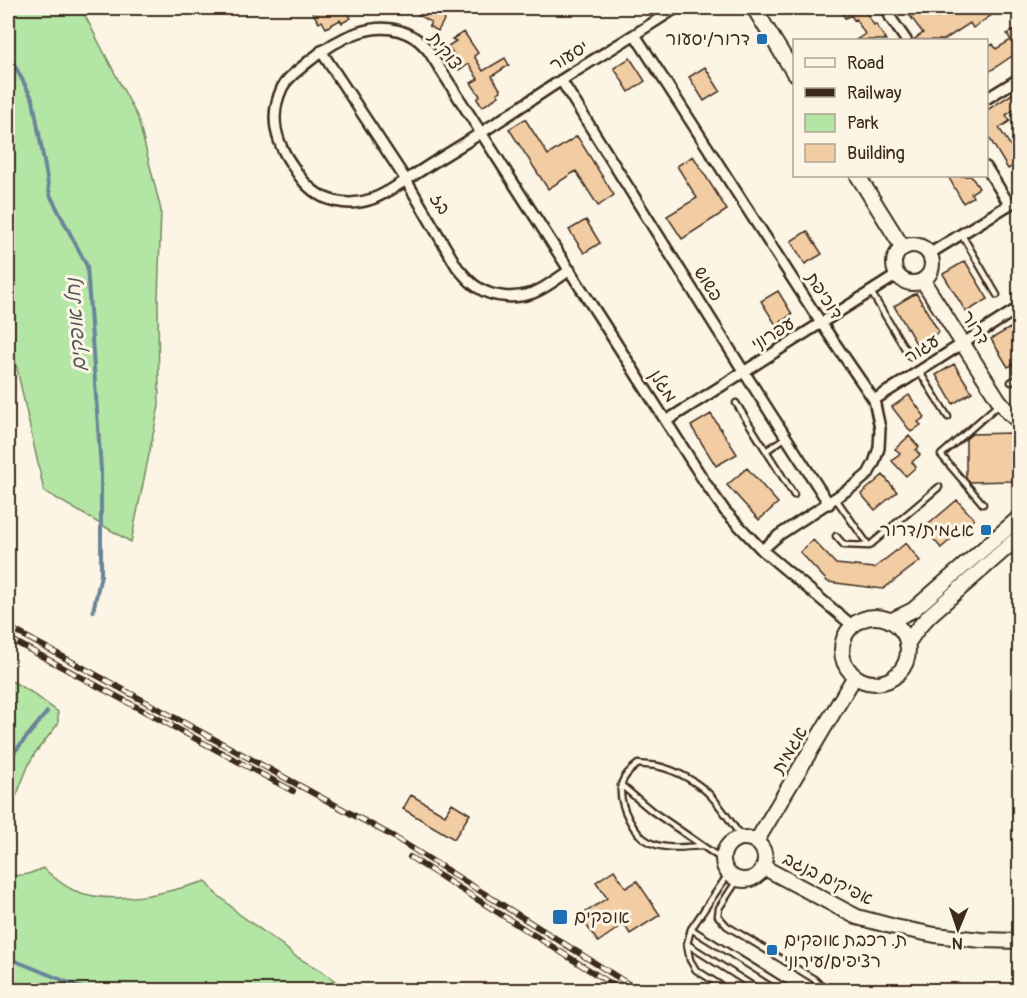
<svg xmlns="http://www.w3.org/2000/svg" width="1027" height="998" font-family="Pangolin,'Playpen Sans Hebrew',sans-serif">
	<style>
		.green { fill: #b3e5a5; stroke: #778862; stroke-width: 1.5 }
		.lines { fill: none; stroke-linecap: round; stroke-linejoin: round }
		.stream { stroke: #6b8598; stroke-width: 4 }
		.building { fill: #f2cca2; stroke: #3b2a1e; stroke-width: 1.5 }
		.lane-casing { stroke: #3b2a1e; stroke-width: 9 }
		.street-casing { stroke: #3b2a1e; stroke-width: 14 }
		.secondary-casing { stroke: #3b2a1e; stroke-width: 18 }
		.lane { stroke: #fcf5e5; stroke-width: 4.5 }
		.street { stroke: #fcf5e5; stroke-width: 9 }
		.secondary { stroke: #fcf5e5; stroke-width: 14 }
		.rail-casing { stroke: #3b2a1e; stroke-width: 6 }
		.rail { stroke: #fcf5e5; stroke-width: 4; stroke-dasharray: 11; stroke-linecap: butt }
		.poi-dot { fill: #1f6fb2; stroke: #fcf5e5; stroke-width: 2 }
		.labels { text-anchor: middle; dominant-baseline: central; stroke-width: 6; stroke-linejoin: round; paint-order: stroke }
		.poi-label { font-size: 18px; fill: #3b2a1e; stroke: #fcf5e5; text-anchor: end }
		.street-label { font-size: 18px; fill: #3b2a1e; stroke: #fcf5e5 }
		.water-label { font-size: 20px; font-style: italic; fill: #53585b; stroke: #fcf5e5 }
	</style>
	<rect width="100%" height="100%" fill="#fcf5e5"/>
	<filter id="ink" filterUnits="userSpaceOnUse"><feTurbulence type="fractalNoise" baseFrequency=".0167" numOctaves="2"/><feDisplacementMap in="SourceGraphic" scale="12" xChannelSelector="R" yChannelSelector="G"/><feConvolveMatrix kernelMatrix="1 2 1 2 8 2 1 2 1" color-interpolation-filters="sRGB"/></filter>
	<g filter="url(#ink)">
		<path class="green" d="M8,8H81L138,118L161,210L158,299L159,406L131,542L44,491L8,328Z
			M8,679L31,692L58,712V724L35,753L29,764L8,817Z
			M43,868C52,876 62,885 73,890C113,907 166,893 206,881L216,894L224,900L239,914L281,944L295,956L323,972L347,990H8V875C21,877 30,874 43,868Z"/>
		<g class="lines">
			<path class="stream" d="M8,53L33,100L50,195L87,266L101,470V575L93,611
				M8,760L47,712
				M8,958L87,990"/>
		</g>
		<path class="building" d="M310,8H345L351,18L342,23L340,20L326,28L322,21L319,23Z
			M421,8H447L445,12L448,13L438,31L429,26L431,22L417,14Z
			M839,8H863L874,25L876,24L886,40H856L865,34L856,19L854,20L851,15L845,18Z
			M904,8H929L937,18L952,8H1002L973,28L970,23L944,40H913L923,33Z
			M1020,27V53L1018,52L987,73V48L993,44L996,49L1011,40L1007,34Z
			M464,32L478,53L474,56L483,71L505,58L509,65L492,76L501,91L497,93L499,96L482,107L477,99L480,96L471,83L478,79L469,64L459,70L454,61L457,59L448,46L456,41L452,39Z
			M630,58L645,81L629,92L614,68Z
			M705,67L720,91L704,101L689,77Z
			M1020,89V106L1006,115L1010,121L999,128L1012,148L1020,143V162L1008,169L987,134V110Z
			M525,119L548,155L577,136L614,195L598,206L576,171L548,189L509,129Z
			M693,156L727,210L682,239L667,216L697,198L677,166Z
			M948,176H971L979,188L971,193L973,197L963,203Z
			M586,220L600,243L584,253L569,230Z
			M807,231L822,254L805,264L791,241Z
			M965,261L988,299L966,312L943,274Z
			M778,291L792,314L776,325L761,301Z
			M916,293L939,332L917,345L894,306Z
			M1010,328L1020,344V361L1008,367L991,339Z
			M954,364L972,392L953,404L936,375Z
			M909,395L925,417L918,422L921,425L911,432L892,407Z
			M711,414L737,454L716,466L691,426Z
			M1012,433L1013,481L970,482L966,478V439L972,434Z
			M909,436L919,447L916,450L920,455L912,462L916,467L906,476L892,461L900,453L895,449Z
			M747,468L778,503L759,520L727,485Z
			M883,475L897,492L875,510L861,494Z
			M957,500L974,519L941,548L924,528Z
			M813,540L836,564L874,568L906,543L920,561L883,589L828,582L800,552Z
			M411,795L445,815L452,803L470,814L454,839L403,809Z
			M614,870L626,888L637,881L660,915L630,934L624,924L598,942L580,916L607,898L596,882Z"/>
		<g class="lines">
			<g class="lane-casing">
				<path id="lane" d="M962,235L997,295
					M871,292L910,357
					M1012,314L1020,327
					M919,371L948,417
					M1011,382L1020,377
					M736,403L794,495
					M766,451L786,437
					M836,499L869,546
					M983,504L941,455L999,404
					M836,536L844,545L869,546L939,487
					M621,785L652,811L723,860
					M702,846C684,847 667,850 651,843C633,835 619,805 621,786C623,776 631,770 638,764C644,765 651,765 657,766C676,770 698,782 711,796C723,809 732,824 742,838
					M738,879L719,908L718,916L727,926L814,979L825,990
					M691,929L789,990
					M687,944L759,990
					M728,990L696,970L690,960L687,944L691,929L729,873"/>
			</g>
			<g class="street-casing">
				<path id="street" d="M676,8C638,33 599,56 560,81C529,101 497,123 465,143C447,154 429,165 411,177C398,185 386,194 372,199C355,205 339,204 323,197C308,189 301,179 292,165C275,141 269,116 282,88C287,77 299,70 308,62C336,39 379,14 415,38C420,41 424,46 428,50C521,195 614,339 706,484L725,511L762,550L853,626
					M887,8L890,17L906,40
					M635,35L821,323L874,400L880,428L879,448L874,463L868,474L855,485L779,535L762,550
					M321,51L406,180L457,267C463,274 469,282 477,287C493,298 515,299 533,293C546,288 558,278 570,270
					M561,80L744,372L829,504
					M986,99L1020,78
					M986,167L1009,204
					M929,254L1020,198
					M874,400L1020,307
					M666,421L897,275"/>
			</g>
			<g class="secondary-casing">
				<path id="secondary" d="M754,8L794,73
					M858,176L903,248
					M894 264a19 19 0 1 1 38 0a19 19 0 1 1-38 0Z
					M923,281L998,399L1009,413L1020,422
					M842 650a33 33 0 1 1 66 0a33 33 0 1 1-66 0Z
					M890,621L913,610L1020,517
					M907,644L918,628L930,615L1020,536
					M723 859a21 21 0 1 1 42 0a21 21 0 1 1-42 0Z
					M756,842L855,676
					M763,867L857,917L895,927L935,935L981,940L1020,941"/>
			</g>
			<use href="#lane" class="lane"/>
			<use href="#street" class="street"/>
			<use href="#secondary" class="secondary"/>
			<g class="rail-casing">
				<path id="rail" d="M8,627L394,837L638,990
					M8,638L293,791
					M410,857L621,990"/>
			</g>
			<use href="#rail" class="rail"/>
		</g>
	</g>
	<g class="poi-dot">
		<rect x="756" y="33" width="12" height="12" rx="3"/>
		<rect x="980" y="524" width="12" height="12" rx="3"/>
		<rect x="552" y="909" width="16" height="16" rx="3"/>
		<rect x="766" y="944" width="12" height="12" rx="3"/>
	</g>
	<g class="labels">
		<g class="poi-label">
			<text x="750" y="39">דרור/יסעור</text>
			<text x="974" y="530">אגמית/דרור</text>
			<text x="574" y="917" text-anchor="start">אופקים</text>
			<text x="784" y="940" text-anchor="start">ת. רכבת אופקים<tspan x="784" dy="21">רציפים/עירוני</tspan></text>
		</g>
		<g class="street-label">
			<text transform="translate(445 51) rotate(53)">צוקית</text>
			<text transform="translate(569 56) rotate(-32)">יסעור</text>
			<text transform="translate(440 204) rotate(59)">בז</text>
			<text transform="translate(708 284) rotate(58)">פשוש</text>
			<text transform="translate(824 296) rotate(57)">דוכיפת</text>
			<text transform="translate(975 328) rotate(57)">דרור</text>
			<text transform="translate(773 334) rotate(-32)">עפרוני</text>
			<text transform="translate(922 349) rotate(-33)">עגור</text>
			<text transform="translate(663 386) rotate(57)">מגלן</text>
			<text transform="translate(790 750) rotate(-59)">אגמית</text>
			<text transform="translate(828 879) rotate(26)">אפיקים בנגב</text>
		</g>
		<g class="water-label">
			<text transform="translate(76 325) rotate(-94)">נחל אופקים</text>
		</g>
	</g>
	<rect width="1027" height="998" fill="none" stroke="#fcf5e5" stroke-width="30"/>
	<rect x="15" y="15" width="997" height="968" fill="none" stroke="#3b2a1e" stroke-width="2" filter="url(#ink)"/>
	<rect x="793" y="39" width="195" height="138" fill="#fcf5e5" stroke="#afa495" stroke-width="1.5"/>
	<rect x="805" y="58" width="30" height="9" fill="#fcf5e5" stroke="#afa495" stroke-width="1.5"/>
	<text x="847" y="69" font-size="18" fill="#3b2a1e">Road</text>
	<rect x="805" y="88" width="30" height="9" fill="#3b2a1e" stroke="#afa495" stroke-width="1.5"/>
	<text x="847" y="99" font-size="18" fill="#3b2a1e">Railway</text>
	<rect x="805" y="114" width="30" height="18" fill="#b3e5a5" stroke="#afa495" stroke-width="1.5"/>
	<text x="847" y="129" font-size="18" fill="#3b2a1e">Park</text>
	<rect x="805" y="144" width="30" height="18" fill="#f2cca2" stroke="#afa495" stroke-width="1.5"/>
	<text x="847" y="159" font-size="18" fill="#3b2a1e">Building</text>
	<g transform="translate(958 929) rotate(182)" stroke="#fcf5e5" stroke-width="4.5" paint-order="stroke">
	<path d="M0-4.5L10 22L0 15L-10 22Z" fill="#3b2a1e"/>
	<text y="-9" font-size="16" font-weight="bold" text-anchor="middle" fill="#3b2a1e">N</text>
	</g>
</svg>
